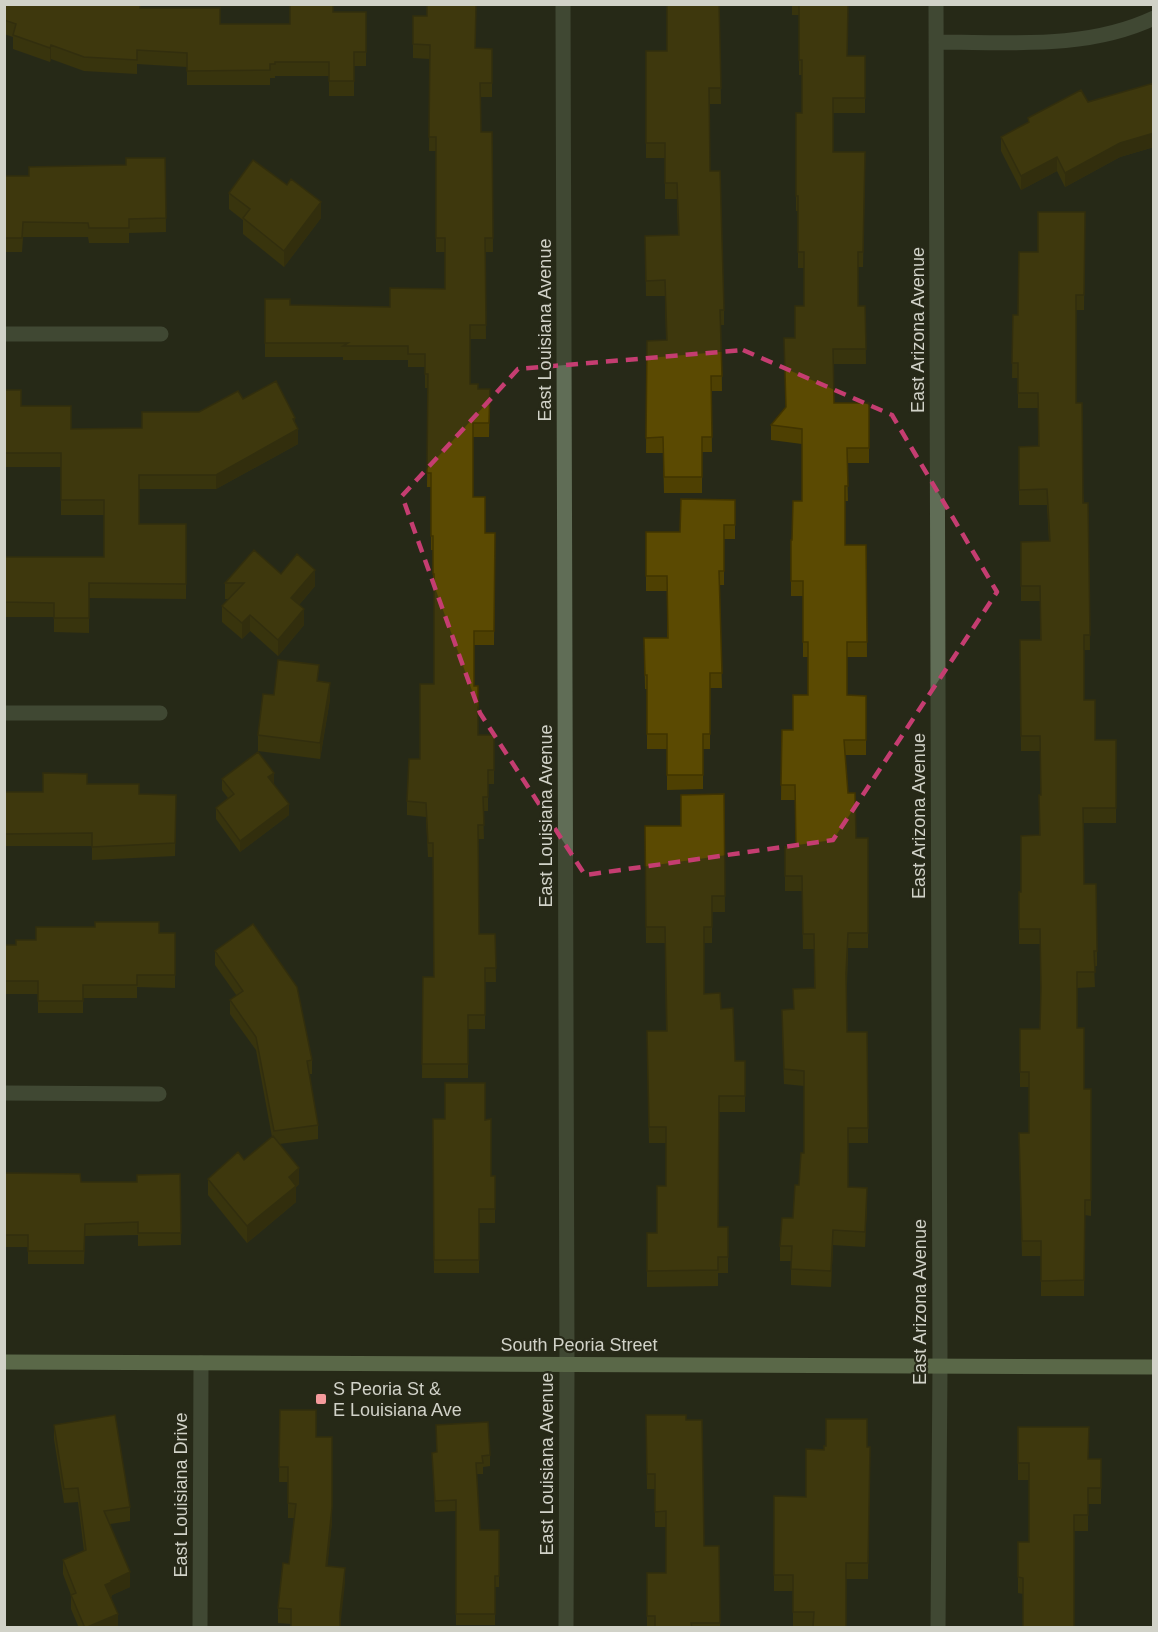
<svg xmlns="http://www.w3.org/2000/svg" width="1158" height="1632" font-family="Arial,sans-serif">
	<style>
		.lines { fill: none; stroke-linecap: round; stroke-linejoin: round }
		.minor { stroke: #606d56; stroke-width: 15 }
		.major { stroke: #99b384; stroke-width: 15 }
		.wall { fill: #4e4002 }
		.shaded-wall { fill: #403401 }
		.building { fill: #5b4a02; stroke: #403401; stroke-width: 1.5 }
		.marked { fill: none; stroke: #c53d71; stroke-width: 4.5; stroke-dasharray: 12 8; stroke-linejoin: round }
		.poi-dot { fill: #f59b9c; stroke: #272918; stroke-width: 2 }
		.labels { text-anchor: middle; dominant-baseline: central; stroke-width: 4.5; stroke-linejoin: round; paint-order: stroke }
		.street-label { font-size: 18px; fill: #d1d2c8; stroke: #272918 }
		.poi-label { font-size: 18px; fill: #d1d2c8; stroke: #272918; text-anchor: start }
	</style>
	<rect width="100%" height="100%" fill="#272918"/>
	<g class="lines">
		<path class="minor" d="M563,4L567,1364L566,1628
			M936,4L940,1366L938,1628
			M936,42C1009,42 1086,50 1154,18
			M4,334H161
			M4,713H160
			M4,1093L159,1094
			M200,1628L201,1363"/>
		<path class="major" d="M4,1362L1154,1367"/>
	</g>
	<path class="wall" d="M4,4L140,8L220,24H290L333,12H366V66H354V96H329V76H275V78H270V85H187V67L137,64V74L84,71L51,59L50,62L13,49V37L4,34Z
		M645,4H719L721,104H709L710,171L724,310V325H721L722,391H711L712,452H702V493H664L663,453H646L647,341L666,340L665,296H646L645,236L678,235L677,199H665V158H646V51H667V6H645Z
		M792,4H848L847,56H865V113H833V152L865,167L863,267H858V306H865L866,364H833L834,403H869V463H847L848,501H845V545H866L867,657H847V695L866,696V755H845L848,793L856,838H868V948H848L847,983V1032L868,1128V1143H848V1187L867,1203L865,1247L833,1245L831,1287L791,1285V1261H780V1246L793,1218L804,1153V1086L784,1084L782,1025L794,1009L814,988V949H803L802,891H785V847H796L795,800H781L782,730H793L808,695V657H803V596H791V540H792L802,501V444L771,440V425L786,408L795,338L804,306V268H798V211H796V113H802V75H799V15H792Z
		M413,16H427L475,48L492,49V97H480L481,132H492L493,252H485L486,339H470V384L478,389H490L489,437H473V497L485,533H495L494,645H474V686L478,735H494V784H488V811H483L484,839H478L479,934H495L496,982H485V1029H468V1078H422L423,977H434L433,857H428L426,817L407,815V801L420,759L434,684V588H433V550H431V487H427L428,388H425V367H408V360H343V357H265V299L290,305L390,307L445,289V252H436V151H429L430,59L413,58Z
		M1154,83V147L1120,157L1065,187L1057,171L1021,190L1001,151V137L1028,123V118L1088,102Z
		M165,158L166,232L129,233V243H89L88,237H23L22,252H4V176H29L126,165Z
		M229,193L321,218L284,267L243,234V220L229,209Z
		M1085,212L1084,310H1076V403L1089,569L1090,650H1084V700L1095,740H1116V823H1083L1084,884L1097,951V966H1094L1095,987L1077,988V1028L1084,1089H1091V1216L1085,1215L1084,1296H1041V1256H1022L1019,1149L1029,1133V1087H1020V1029H1040L1041,993L1040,944H1019V892H1021L1039,835L1041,795L1040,751H1021L1020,640H1040V601H1021V542L1049,541L1047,505H1019V447L1038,446V408H1018V378H1012L1013,315H1018Z
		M4,390L21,406L71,429L142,428L243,399L295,424L298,444L216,489H139V524H186V599L89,598V633L54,632V617H4V557H104V515H61V467H4Z
		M735,500V539H724V585H719L722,688H710V749H703V789L667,790V749H647V689H645L644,638H667V591H646V532H680Z
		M281,574L315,586L299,605L304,625L278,656L250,631L242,639L222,622V606L229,599H225V583Z
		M319,681L330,699L320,759L258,751V735L274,695Z
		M222,779L274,784L289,815L240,852L216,819V808L228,798L222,790Z
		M87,784L139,794L176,795L175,856L92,860V846H4V792H43Z
		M724,794L725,912H712V943H704V994L721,1009L735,1061H745V1112H719L718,1227H728V1273H718V1286L647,1287V1233H657L666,1186V1143H649L647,1031H666L665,943H646L645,826H681Z
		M159,933H175V988L137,987V998H83V1013H38V994H4V945H16L36,940Z
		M215,951L312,1060V1074H309L318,1125V1139L279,1144L299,1184L296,1187V1202L247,1243L208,1195V1179L244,1160L272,1137L256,1050L230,1014V1000L237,996L215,965Z
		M433,1119L485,1120L491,1176H495V1223H479V1273H434Z
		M4,1173L81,1182H137L180,1174L181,1245L138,1246V1235L85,1236L84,1264H28V1247H4Z
		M280,1410L316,1437L332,1522L327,1566L345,1583L291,1624L278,1623V1608L289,1564L294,1518H288V1482H279Z
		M646,1415L686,1420L704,1546L720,1623V1628H647V1573H666V1527H655V1489H647Z
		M54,1425L130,1507V1521L110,1524L130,1587L112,1595V1596L111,1597L118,1628H79L71,1609V1595L63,1574V1560L84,1551L78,1502L64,1503L54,1439Z
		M436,1425L490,1455V1466L483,1467V1474H476L480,1530H499V1587H495V1625H456V1511L435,1512L432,1453L437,1452Z
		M1018,1427L1089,1459H1101V1504H1088V1531H1074L1023,1594L1018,1593V1542H1029V1480H1018Z
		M870,1447L868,1579H846V1628H793V1591H774V1496L806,1497L824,1450Z"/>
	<path class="shaded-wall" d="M51,45V59L50,62V48Z
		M1154,133V147L1120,157L1065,187V173L1120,143Z
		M1057,157V171L1021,190V176Z
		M321,202V218L284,267V251Z
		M295,418V431L298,429V444L216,489V475Z
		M315,570V586L291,614V598Z
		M304,609V625L278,656V640Z
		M250,615V631L242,639V623Z
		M330,683V699L320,759V743Z
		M274,773V784L268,777Z
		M289,804V815L240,852V841Z
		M299,1168V1184L296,1187V1202L247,1243V1226L289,1177Z
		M867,1188V1203L865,1247V1232Z
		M833,1230V1245L831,1287V1271Z
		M332,1437V1522L326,1581V1566Z
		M345,1568V1583L340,1628V1613Z
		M130,1572V1587L112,1595V1596L105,1599V1585L111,1581Z
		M118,1614V1628H86Z"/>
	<path class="building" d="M4,4H140V8H220V24H290V4H333V12H366V52H354V81H329V62H275V64H270V70L187,71V53L137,50V60L84,57L51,45L50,48L13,35L16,24L4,20Z
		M427,4H476L475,48L492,49V83H480L481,132H492L493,238H485L486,325H470V384H478V389H490L489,423H473V497H485V533H495L494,631H474V686H478V735H494V770H488V797H483L484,825H478L479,934H495L496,968H485V1015H468V1064H422L423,977H434L433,843H428L426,803L407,801L409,759H420V684H434V574H433V536H431V473H427L428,374H425V354H408V346H343L348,343H265V299H290V305L390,307V288L445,289V238H436V137H429L430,45L413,44V16H427Z
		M667,4H719L721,88H709L710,171H720L724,310H720L722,376H711L712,437H702V477H664L663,437L646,438L647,341L667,340L665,280L646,281L645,236L679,235L677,183H665V143H646V51H667Z
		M799,4H848L847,56H865V98H833V152H865L863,252H858V306H865L866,349H833L834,403H869V448H847L848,486H845V545H866L867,642H847V695L866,696V740H844L848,793H855L856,838H868V933H848L846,973L847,1032H867L868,1128H848V1187L867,1188L865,1232L833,1230L831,1271L791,1269L792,1246H780L782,1218H793L795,1185H799L801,1153H804V1071L784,1069L782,1010L794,1009L793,989L815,988L814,934H803L802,876H785V847H796L795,785H781L782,730H793V695H808V642H803V581H791V540H792L793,501H802V429L771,425L786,407L784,338H795V306H804V252H798V196H796V113H802V60H799Z
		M1154,83V133L1120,143L1065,173L1057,157L1021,176L1001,137L1029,122L1028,118L1081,90L1088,102Z
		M126,158H165L166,218L129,219V228H89L88,223L23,222L22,238H4V176H29V167L126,165Z
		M253,160L287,185L291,179L321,202L284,251L243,218L250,209L229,193Z
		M1038,212H1085L1084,295H1076V403H1082L1083,503H1088L1090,635H1084V700H1095V740H1116V808H1083L1084,884H1096L1097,951H1094L1095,972H1077V1028H1084V1089H1091V1200H1085L1084,1280L1041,1281V1241H1022L1019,1133H1029V1072H1020V1029H1040L1041,988L1040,929H1019V892H1021V836L1040,835L1039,795H1041L1040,736H1021L1020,640H1041L1040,586H1021V542L1050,541L1047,489L1019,490V447L1039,446L1038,393H1018V363H1012L1013,315H1018L1019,252H1038Z
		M276,381L295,418L293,419L298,429L216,475H139V524H186V584L89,583V618H54V603L4,602V557H104V500H61V453H4V390H21V406H71V429L142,428V412H199L238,391L243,399Z
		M681,499L735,500V525H724V571H719L722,673H710V734H703V775H667V734H647V675H645L644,638H668L667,576H646V532H680Z
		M254,550L281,574L297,554L315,570L291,598L304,609L278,640L250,615L242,623L222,606L244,583H225Z
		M278,660L319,665L317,681L330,683L320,743L258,735L263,694L274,695Z
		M258,752L274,773L268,777L289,804L240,841L216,808L234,794L222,779Z
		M43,773L87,774V784H139V794L176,795L175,843L92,847V833L4,834V792H43Z
		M724,794L725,896H712V927H704V994L720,993L721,1009L733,1008L735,1061H745V1096H719L718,1227H728V1257H718V1270L647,1271V1233H657V1186H666V1127H649L647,1031H667L665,927H646L645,826H681V795Z
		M95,922H159V933H175V975H137V985H83V1001H38V981H4V945H16V940H36V927H95Z
		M253,924L297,987L312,1060L307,1061L318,1125L274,1131L256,1037L230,1000L243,991L215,951Z
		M445,1083H485V1120L491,1119V1176H495V1209H479V1260H434L433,1119H445Z
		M273,1136L299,1168L289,1177L296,1186L247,1226L208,1179L238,1152L244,1160Z
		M4,1173L80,1174L81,1182H137V1175L180,1174L181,1233H138V1222L85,1224L84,1251H28V1235H4Z
		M280,1410H316V1437H332V1507L326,1566L345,1568L340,1613V1628H291V1609L278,1608L283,1563L289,1564L296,1504L288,1503V1467H279Z
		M115,1415L130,1507L104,1511L130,1572L111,1581L112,1582L105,1585L118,1614L85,1628L71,1595L76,1593L63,1560L86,1550L78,1488L64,1489L54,1425Z
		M646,1415H686V1420H702L704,1546H719L720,1623H691L692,1628H655V1616H647V1573H666V1511L655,1512V1474H647Z
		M826,1419H867V1447H870L868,1563H846V1628H813L814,1612H793V1575H774V1496L806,1497V1449L824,1450V1446H826Z
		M488,1422L490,1455L482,1456L483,1463H476L480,1530H499V1576H495V1614H456V1500L435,1501L432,1453L437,1452L436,1425Z
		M1018,1427H1089L1088,1459H1101V1488H1088V1515H1074V1628H1023V1578L1018,1577V1542H1029V1463H1018Z"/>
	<path d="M0 0H1158V1632H0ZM743,350L892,415L997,592L833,840L585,875L480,713L402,496L518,369Z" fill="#272918" fill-opacity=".55" fill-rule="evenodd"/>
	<path class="marked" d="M743,350L892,415L997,592L833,840L585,875L480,713L402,496L518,369Z"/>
	<rect class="poi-dot" x="315" y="1393" width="12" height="12" rx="3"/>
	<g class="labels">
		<g class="street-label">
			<text transform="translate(545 330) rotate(-90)">East Louisiana Avenue</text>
			<text transform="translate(918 330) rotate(-90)">East Arizona Avenue</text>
			<text transform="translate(546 816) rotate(-90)">East Louisiana Avenue</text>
			<text transform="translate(919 816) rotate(-90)">East Arizona Avenue</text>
			<text transform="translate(920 1302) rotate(-90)">East Arizona Avenue</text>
			<text x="579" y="1345">South Peoria Street</text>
			<text transform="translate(547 1464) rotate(-90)">East Louisiana Avenue</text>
			<text transform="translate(181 1495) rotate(-90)">East Louisiana Drive</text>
		</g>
		<g class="poi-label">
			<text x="333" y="1389">S Peoria St &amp;<tspan x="333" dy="21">E Louisiana Ave</tspan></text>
		</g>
	</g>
	<rect width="1158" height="1632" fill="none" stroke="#d1d2c8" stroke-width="12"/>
</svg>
